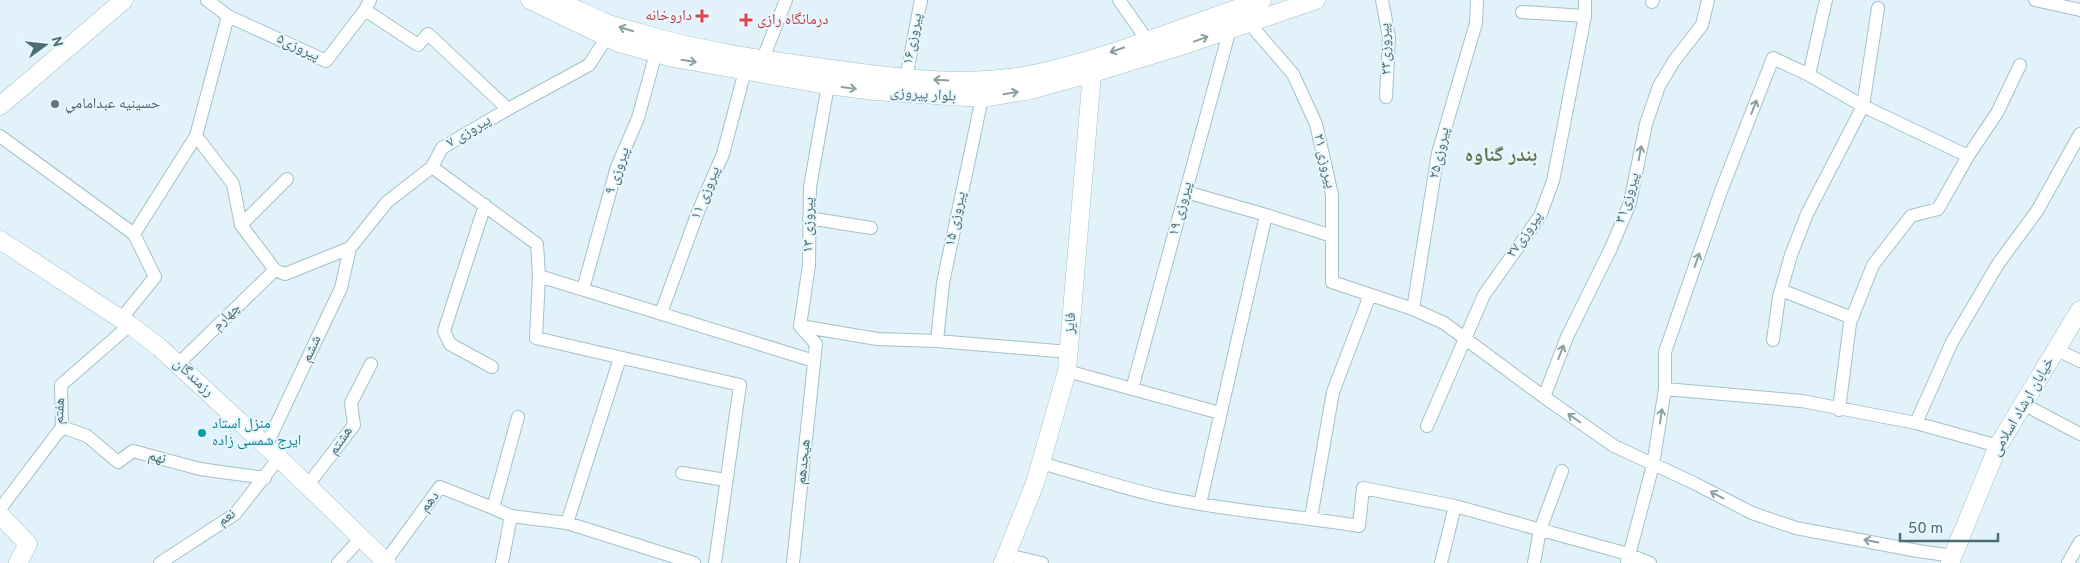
<svg xmlns="http://www.w3.org/2000/svg" width="2080" height="563" font-family="Overpass,'Noto Naskh Arabic',sans-serif">
	<style>
		.lines { fill: none; stroke-linecap: round; stroke-linejoin: round }
		.street-casing { stroke: #a5c0c6; stroke-width: 14 }
		.secondary-casing { stroke: #a1c0c7; stroke-width: 19 }
		.street { stroke: #fff; stroke-width: 12 }
		.secondary { stroke: #fff; stroke-width: 18 }
		.oneway { stroke: #89a0a3 }
		.health-dot { fill: #e0444e; stroke: #e8f6fe; stroke-width: 2 }
		.worship-dot { fill: #6b7280; stroke: #e8f6fe; stroke-width: 2 }
		.culture-dot { fill: #0f9aa8; stroke: #e8f6fe; stroke-width: 2 }
		.labels { text-anchor: middle; dominant-baseline: central; stroke-width: 4; stroke-linejoin: round; paint-order: stroke }
		.health-label { font-size: 15px; fill: #be3a42; stroke: #e8f6fe; text-anchor: end }
		.street-label { font-size: 15px; fill: #4a6d71; stroke: #e8f6fe }
		.worship-label { font-size: 15px; fill: #5b616d; stroke: #e8f6fe; text-anchor: start }
		.culture-label { font-size: 15px; fill: #0d838f; stroke: #e8f6fe; text-anchor: start }
		.district-label { font-size: 20px; font-weight: bold; fill: #657351; stroke: #e8f6fe }
	</style>
	<rect width="100%" height="100%" fill="#e2f2fb"/>
	<g class="lines">
		<g class="street-casing">
			<path id="street" d="M207,0L228,16L196,136L233,184L241,225L275,270L285,274L350,248
				M1119,0L1147,40
				M1382,0L1389,37L1386,97
				M2035,0L2080,10
				M1652,2L1653,0
				M365,10L418,45L428,34L508,109
				M1522,12L1585,16
				M228,16L326,61L365,10L370,0
				M1249,23L1293,74L1316,124L1332,195V282L1413,309L1444,323L1544,397L1614,446L1694,483L1752,513L1796,528L1918,551L1954,556
				M762,61L786,0
				M1809,75L1826,0
				M906,78L921,0
				M0,136L134,234L155,277L121,319
				M432,167L537,244L539,276L536,338L740,385L715,563
				M1186,192L1266,215L1200,504
				M485,205L444,331L450,344L492,367
				M1266,215L1332,236
				M809,218L871,228
				M241,225L287,179
				M134,234L196,136
				M539,276L814,361
				M583,289L617,167L638,118L656,53
				M1781,290L1852,318
				M1413,309L1438,153L1476,23L1477,0
				M661,313L698,212L723,154L745,71
				M800,326L877,339L937,341L1069,352
				M1773,340L1779,297L1791,255L1807,214L1863,106L1878,8
				M937,341L943,283L982,98
				M2057,350L2080,361
				M178,364L275,270
				M1067,371L1220,413
				M1132,389L1230,29
				M1665,389L1802,401L1916,423L1998,446
				M1544,397L1567,337L1611,248L1630,203L1646,124L1659,86L1674,61L1702,25L1708,0
				M2023,404L2080,434
				M1839,410L1850,323L1873,265L1911,216L1938,209L1968,156L1997,113L2020,65
				M518,417L493,508L511,516L567,523L694,563
				M1916,423L1952,342L1998,264L2037,211L2080,134
				M1427,426L1484,295L1540,216L1553,181L1585,16V0
				M62,427L87,436L118,462L133,451L200,469L265,478
				M266,446L341,288L350,248L387,202L432,167L442,148L508,109L589,65L607,37
				M1041,463C1081,474 1122,488 1162,497C1227,511 1294,515 1359,526L1363,488L1455,506L1628,554L1650,563
				M682,473L726,480
				M307,486L354,425L351,403L371,364
				M0,509L62,427L61,385L130,325
				M1311,518L1333,392L1370,295
				M567,523L620,358
				M1007,555L1042,563
				M385,562L440,487L493,508
				M160,563L235,514L279,458
				M338,563L361,538
				M502,563L511,516
				M793,563L816,344L800,326L809,265L810,187L828,85
				M1441,563L1455,506
				M1534,563L1540,530L1562,471
				M1627,563L1653,465L1665,389V352L1721,191L1773,58L1809,75L1863,106L1968,156
				M2068,563L2080,542"/>
		</g>
		<g class="secondary-casing">
			<path id="secondary" d="M530,0L619,43L674,58L815,83L874,91L982,98L1030,90L1103,70L1181,46L1316,0
				M556,0C572,7 588,15 604,22C615,27 628,29 640,33C701,51 763,60 825,68C897,78 972,89 1043,72C1118,55 1190,24 1262,0
				M0,106L124,0
				M0,240L130,325L159,347L279,458L387,563
				M0,515L28,544L18,563
				M1003,563L1035,483L1067,371L1092,73
				M1950,563L1998,446L2080,310"/>
		</g>
		<use href="#street" class="street"/>
		<use href="#secondary" class="secondary"/>
	</g>
	<defs><path id="oneway-shaft" d="M-6 0H5M1.5-3L5.5 0L1.5 3" fill="none" stroke-width="1.6" stroke-linecap="round" stroke-linejoin="round" transform="scale(1.25)"/></defs>
	<g class="oneway">
		<use href="#oneway-shaft" transform="translate(626 29) rotate(-163)"/>
		<use href="#oneway-shaft" transform="translate(1201 39) rotate(-20)"/>
		<use href="#oneway-shaft" transform="translate(1117 50) rotate(161)"/>
		<use href="#oneway-shaft" transform="translate(689 61) rotate(10)"/>
		<use href="#oneway-shaft" transform="translate(941 80) rotate(-177)"/>
		<use href="#oneway-shaft" transform="translate(849 88) rotate(8)"/>
		<use href="#oneway-shaft" transform="translate(1011 93) rotate(-9)"/>
		<use href="#oneway-shaft" transform="translate(1754 107) rotate(-69)"/>
		<use href="#oneway-shaft" transform="translate(1640 153) rotate(-79)"/>
		<use href="#oneway-shaft" transform="translate(1697 260) rotate(-71)"/>
		<use href="#oneway-shaft" transform="translate(1561 352) rotate(-69)"/>
		<use href="#oneway-shaft" transform="translate(1661 416) rotate(-82)"/>
		<use href="#oneway-shaft" transform="translate(1574 418) rotate(-145)"/>
		<use href="#oneway-shaft" transform="translate(1717 495) rotate(-152)"/>
		<use href="#oneway-shaft" transform="translate(1871 541) rotate(-168)"/>
	</g>
	<g class="health-dot">
		<path d="M699.5 8.5h5v5h5v5h-5v5h-5v-5h-5v-5h5z"/>
		<path d="M743.5 12.5h5v5h5v5h-5v5h-5v-5h-5v-5h5z"/>
	</g>
	<circle class="worship-dot" cx="55" cy="104" r="5"/>
	<circle class="culture-dot" cx="202" cy="433" r="5"/>
	<g class="labels">
		<g class="health-label">
			<text x="692" y="16">داروخانه</text>
			<text x="757" y="20" text-anchor="start">درمانگاه رازی</text>
		</g>
		<g class="street-label">
			<text transform="translate(913 39) rotate(-79)">پیروزی۱۶</text>
			<text transform="translate(298 48) rotate(25)">پیروزی۵</text>
			<text transform="translate(1386 49) rotate(-92)">پیروزی۲۳</text>
			<text transform="translate(923 95) rotate(4)">بلوار پیروزی</text>
			<text transform="translate(469 132) rotate(-31)">پیروزی ۷</text>
			<text transform="translate(1440 153) rotate(-78)">پیروزی۲۵</text>
			<text transform="translate(1324 161) rotate(77)">پیروزی ۲۱</text>
			<text transform="translate(618 171) rotate(-71)">پیروزی ۹</text>
			<text transform="translate(706 193) rotate(-68)">پیروزی ۱۱</text>
			<text transform="translate(1628 198) rotate(-73)">پیروزی۳۱</text>
			<text transform="translate(1181 209) rotate(-75)">پیروزی ۱۹</text>
			<text transform="translate(956 219) rotate(-78)">پیروزی ۱۵</text>
			<text transform="translate(809 225) rotate(-89)">پیروزی ۱۳</text>
			<text transform="translate(1525 235) rotate(-56)">پیروزی۲۷</text>
			<text transform="translate(227 317) rotate(-44)">چهارم</text>
			<text transform="translate(1071 323) rotate(-85)">فایز</text>
			<text transform="translate(312 349) rotate(-65)">ششم</text>
			<text transform="translate(193 378) rotate(43)">رزمندگان</text>
			<text transform="translate(2023 407) rotate(-60)">خیابان ارشاد اسلامی</text>
			<text transform="translate(60 411) rotate(-87)">هفتم</text>
			<text transform="translate(341 441) rotate(-55)">هشتم</text>
			<text transform="translate(157 458) rotate(15)">نهم</text>
			<text transform="translate(804 462) rotate(-84)">هیجدهم</text>
			<text transform="translate(430 502) rotate(-52)">دهم</text>
			<text transform="translate(227 518) rotate(-37)">نعم</text>
		</g>
		<g class="worship-label">
			<text x="65" y="104">حسينيه عبدامامي</text>
		</g>
		<g class="culture-label">
			<text x="212" y="424">منزل استاد<tspan x="212" dy="17">ایرج شمسى زاده</tspan></text>
		</g>
		<g class="district-label">
			<text x="1501" y="156">بندر گناوه</text>
		</g>
	</g>
	<g transform="translate(45 45) rotate(75)" stroke="#e8f6fe" stroke-width="4" paint-order="stroke">
	<path d="M0-4L9 19L0 12L-9 19Z" fill="#4a6d71"/>
	<text y="-8" font-size="14" font-weight="bold" text-anchor="middle" fill="#4a6d71">N</text>
	</g>
	<path d="M1900 533v8h98v-8" fill="none" stroke="#4a6d71" stroke-width="2.5"/>
	<text x="1908" y="533" font-size="15" fill="#4a6d71" stroke="#e8f6fe" stroke-width="4" paint-order="stroke">50 m</text>
</svg>
